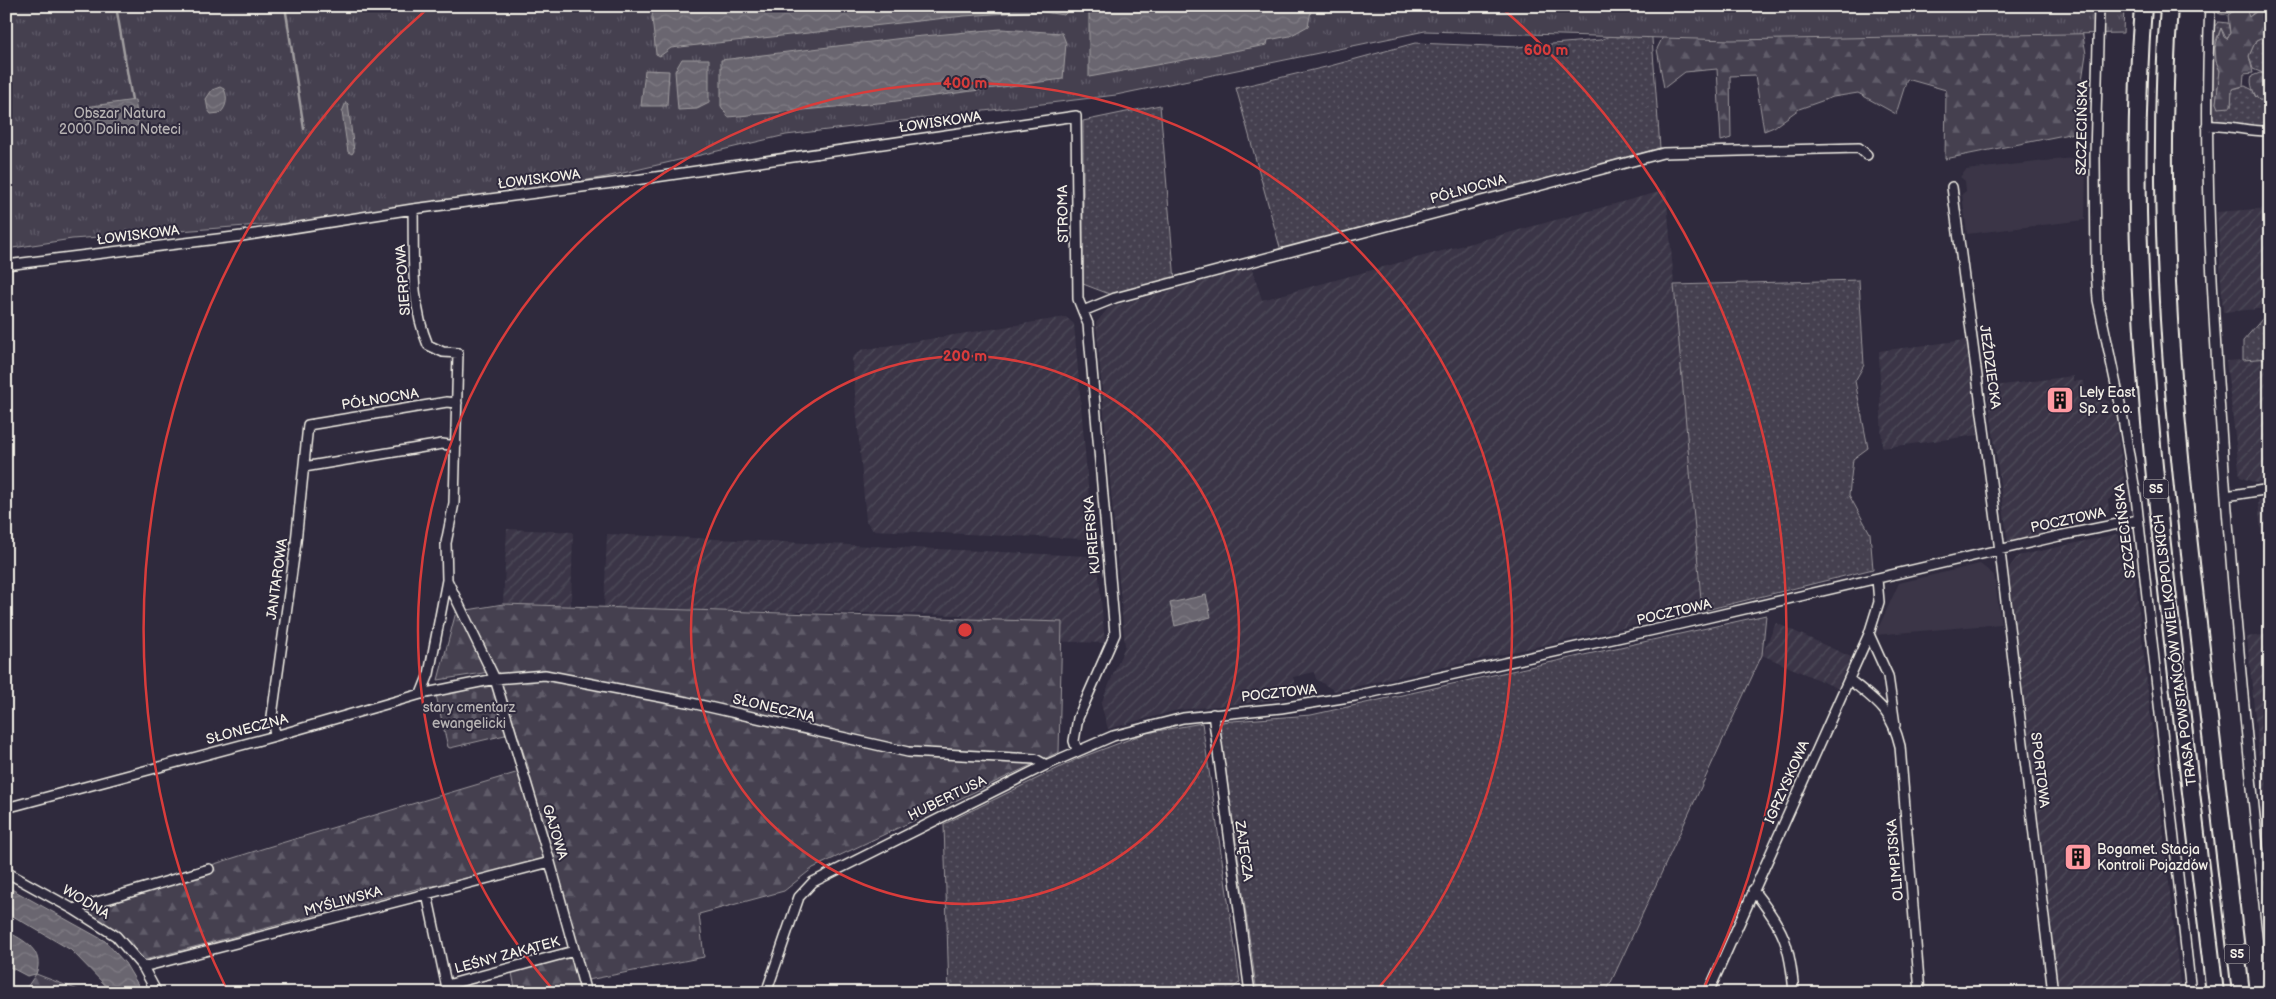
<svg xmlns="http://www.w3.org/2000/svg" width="2276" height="999" font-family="'Balsamiq Sans',sans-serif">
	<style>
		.built { fill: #3b3647 }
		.industrial { fill: url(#industrial-furrows) }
		.grass { fill: url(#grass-dots); stroke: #9c989c }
		.forest { fill: url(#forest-firs); stroke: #9c989c }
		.cemetery { fill: url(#cemetery-stones); stroke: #9c989c }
		.park { fill: url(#park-tufts); stroke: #9c989c }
		.water { fill: url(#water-waves); stroke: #a19ea0 }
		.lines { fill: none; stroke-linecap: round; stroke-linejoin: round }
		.stream { stroke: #a19ea0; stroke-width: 2.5 }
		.street-casing { stroke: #f4f1e8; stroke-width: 12 }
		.highway-casing { stroke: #f4f1e8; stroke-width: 20 }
		.street { stroke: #2f2a3d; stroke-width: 9 }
		.highway { stroke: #2f2a3d; stroke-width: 16 }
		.ring { fill: none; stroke: #d93c3b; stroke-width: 2.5 }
		.labels { text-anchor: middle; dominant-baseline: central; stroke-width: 4; stroke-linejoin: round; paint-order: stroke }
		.shield { fill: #2f2a3d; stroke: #b9b5b5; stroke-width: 1 }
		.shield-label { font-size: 12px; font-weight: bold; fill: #f4f1e8 }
		.park-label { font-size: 14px; fill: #b7b3b3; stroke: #2f2a3d }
		.street-label { font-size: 14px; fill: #f4f1e8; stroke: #2f2a3d }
		.poi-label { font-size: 14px; fill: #f4f1e8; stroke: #2f2a3d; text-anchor: start }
		.centre { fill: #d93c3b; stroke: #2f2a3d; stroke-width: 2.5 }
		.ring-label { font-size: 15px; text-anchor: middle; font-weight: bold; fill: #d93c3b; stroke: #2f2a3d; stroke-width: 4; stroke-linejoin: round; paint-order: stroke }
	</style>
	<defs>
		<pattern id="industrial-furrows" width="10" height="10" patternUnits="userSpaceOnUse" patternTransform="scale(1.25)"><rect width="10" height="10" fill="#3b3647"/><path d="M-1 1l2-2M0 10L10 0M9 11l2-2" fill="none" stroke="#4e4a59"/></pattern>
		<pattern id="grass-dots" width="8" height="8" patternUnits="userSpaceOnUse" patternTransform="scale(1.25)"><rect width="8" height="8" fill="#454050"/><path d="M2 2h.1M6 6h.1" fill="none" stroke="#605c69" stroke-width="1.8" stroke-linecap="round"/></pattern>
		<pattern id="forest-firs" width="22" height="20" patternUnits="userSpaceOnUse" patternTransform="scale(1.25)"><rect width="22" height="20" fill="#454050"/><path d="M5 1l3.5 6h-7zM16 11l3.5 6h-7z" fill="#605c69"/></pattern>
		<pattern id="cemetery-stones" width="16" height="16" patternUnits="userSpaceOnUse" patternTransform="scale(1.25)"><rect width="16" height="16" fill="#454050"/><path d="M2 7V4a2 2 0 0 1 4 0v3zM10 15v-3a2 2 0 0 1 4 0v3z" fill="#605c69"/></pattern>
		<pattern id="park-tufts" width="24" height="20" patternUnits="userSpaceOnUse" patternTransform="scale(1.25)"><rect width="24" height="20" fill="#454050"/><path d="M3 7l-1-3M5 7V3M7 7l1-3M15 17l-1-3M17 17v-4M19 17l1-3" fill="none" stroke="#605c69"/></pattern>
		<pattern id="water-waves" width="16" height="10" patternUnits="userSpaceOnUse" patternTransform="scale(1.25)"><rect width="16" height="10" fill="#6a6670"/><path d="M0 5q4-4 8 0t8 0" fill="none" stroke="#807c84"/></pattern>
	</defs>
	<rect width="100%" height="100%" fill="#2f2a3d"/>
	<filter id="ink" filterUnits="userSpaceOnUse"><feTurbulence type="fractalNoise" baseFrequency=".02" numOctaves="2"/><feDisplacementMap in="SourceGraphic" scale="10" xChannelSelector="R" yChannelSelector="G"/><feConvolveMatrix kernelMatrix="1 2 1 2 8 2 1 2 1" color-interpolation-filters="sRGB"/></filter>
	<g filter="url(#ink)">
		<path class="built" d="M2081,157L2086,161L2085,220L1967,234L1962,194L1966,191L1965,181L1960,177L1966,170Z
			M1980,564L1994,575L2001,624L1875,635L1899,583Z"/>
		<path class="industrial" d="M1666,190L1702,611L1688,613L1678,610L1677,606L1649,612V615L1644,623L1335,691L1316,679L1314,672L1293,677L1295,684L1285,699L1178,710L1108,729L1101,704L1125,646L1096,323L1109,307L1252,268L1262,300Z
			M2270,208V308L2223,312L2217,212Z
			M1066,317L1074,324L1092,532L1086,539L873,530L866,521L852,358L861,350Z
			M1966,340L1978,435L1882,448L1879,351Z
			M2270,358V480L2256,483L2240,477L2226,361Z
			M2073,376V381H2084L2085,390L2110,402L2107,408L2115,413L2125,487L2108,500L2109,512L2089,520L2008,543L1987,387Z
			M2270,498V576L2265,577L2258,500Z
			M507,529L573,532L571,606L503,604Z
			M607,534L1087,556L1098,566L1105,643L962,638L963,615L604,608Z
			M2116,534L2132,546L2181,993H2059L2008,569L2018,556Z
			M1776,623L1851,657L1837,688L1762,655Z
			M2270,634V868L2247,637Z"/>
		<path class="grass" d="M2216,6H2270V8L2267,7L2258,9L2249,17L2247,14L2250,9C2246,10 2241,9 2237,10C2229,11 2226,17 2218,13Z
			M2218,22L2228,23L2230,33L2227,40L2221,28L2216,41V61L2220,71L2216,103L2218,107L2231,106L2232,89L2245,86L2253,90L2255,96L2259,100H2270V127C2252,126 2227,129 2212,119L2213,34L2214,27Z
			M1651,25L1660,148L1281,251L1236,88L1330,66L1415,43L1517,47L1600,40L1623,31Z
			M2270,28V34L2268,35L2270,76L2253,69L2249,56L2256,40L2267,35Z
			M1160,105L1175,281L1112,295L1083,284V121Z
			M1859,280L1864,365L1855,381L1868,448L1853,459L1849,495L1870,533L1873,569L1702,611L1674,285Z
			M2270,310V358L2243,360V341Z
			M1766,615L1762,655L1606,993H1257L1219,722L1311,715Z
			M1202,723L1240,982L1228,993H949L944,824L1077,759L1146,733Z"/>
		<path class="forest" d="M1912,6H2022L2081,24L2086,54L2074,133L1945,159L1946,90L1907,79L1896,114L1858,93L1833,97L1799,109L1774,127L1764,131L1755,75L1730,76L1731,138L1721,141L1717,69L1685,72L1664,88L1657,49L1668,26Z
			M2263,7L2270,8V27L2267,35L2256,40L2249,56L2253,73L2244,74L2243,86L2232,89L2231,107L2218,108L2216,103L2220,71L2216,61L2215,48L2221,28L2224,37L2227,39L2230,33L2228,15L2235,10L2250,9L2248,14L2249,17Z
			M2260,73L2270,76V100H2259C2254,95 2249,83 2252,76Z
			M503,604L1062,622L1059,752L813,868L784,891L699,914L704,957L583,981L586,993H516L511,968L574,951L552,859L483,879L424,887L144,960L120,933L73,909L268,847L529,769L496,671L438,680L456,612Z
			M36,974L86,993H23Z"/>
		<path class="cemetery" d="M490,684L493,686L506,731L505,735L450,748L448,747L436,695Z"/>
		<path class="park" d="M6,6H2124L2123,33L1731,40L1425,31L1116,95L786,135L606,177L367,217L72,239L6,249Z"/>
		<path class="water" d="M653,6H1071V8L1064,15L1037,11L964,16L671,48L660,56L656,54L652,18Z
			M1312,6L1308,26L1290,36L1268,40L1267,45L1089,77V7Z
			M1001,29L1062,33L1066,43L1063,79L889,102L728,117L721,106V60L912,37Z
			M682,59H709V103L697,109L678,110L675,71Z
			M645,70L669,71L667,106H641Z
			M220,87L224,89C228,97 227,107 220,113L211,114L208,110L206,99L212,90Z
			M135,100L138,121L137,126C122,128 103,133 88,128L83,112L85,107Z
			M346,102L348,104L354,151L352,154L348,152L342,112Z
			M1206,595L1211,617L1175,626L1170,603Z
			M6,886L105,941L125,963L143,993H113L71,950L6,912Z
			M6,931C24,940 45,951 36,974L27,976L6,965Z"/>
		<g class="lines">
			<path class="stream" d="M116,6L132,100
				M285,6L304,129"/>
			<g class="street-casing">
				<path id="street" d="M2099,6L2095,156L2096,269L2098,300L2122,413L2136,497L2191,993
					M2210,6C2203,152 2212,297 2222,442C2234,614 2251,786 2270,958
					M2207,126C2228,124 2248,132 2270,131
					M1952,187L1998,535L2053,993
					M413,209C414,254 410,303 428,345L443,352L458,353L454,503L446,543L447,580L495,679L550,862L586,993
					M6,265L242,236L413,209L628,181L1076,116L1078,299L1088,324L1115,634L1078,718L1074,741L1077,750
					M1083,311L1115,298L1663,153L1859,148L1867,155
					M304,467L442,444L456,446
					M2226,496L2270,489
					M1869,634L1888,676L1895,725
					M1850,680C1877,702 1891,709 1900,746L1920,993
					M421,694L429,674L447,580
					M1213,714L1250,993
					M275,736L272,716L296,542L308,425L447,402L457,403
					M6,808L275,736L421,694L495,679L545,675L687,702L908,752L1035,759L1046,765
					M6,872L73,909L116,936L143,967L157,993
					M1753,890C1784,929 1790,944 1794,993
					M427,894L448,993
					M73,909L209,869
					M143,967L550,862
					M447,985L574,951
					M766,993L799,897L813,882L1046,765L1113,736L1183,718L1281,708L1355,696L1667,627L2059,536L2138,520
					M1708,993L1869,634L1879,602L1877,579"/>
			</g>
			<g class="highway-casing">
				<path id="highway" d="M2143,6C2127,219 2148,431 2173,642C2187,759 2201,876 2215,993
					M2169,6C2154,216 2174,424 2199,632C2213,752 2227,872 2241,993"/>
			</g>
			<use href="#street" class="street"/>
			<use href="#highway" class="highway"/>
		</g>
	</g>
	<g class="ring">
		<circle cx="965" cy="630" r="274"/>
		<path d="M555 992A547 547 0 1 1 1375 992"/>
		<path d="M227 990A821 821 0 0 1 426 10M1504 10A821 821 0 0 1 1703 990"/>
	</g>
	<defs>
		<g id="building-square" transform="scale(1.4375)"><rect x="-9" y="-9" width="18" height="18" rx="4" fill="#ff9aa2" stroke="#2f2a3d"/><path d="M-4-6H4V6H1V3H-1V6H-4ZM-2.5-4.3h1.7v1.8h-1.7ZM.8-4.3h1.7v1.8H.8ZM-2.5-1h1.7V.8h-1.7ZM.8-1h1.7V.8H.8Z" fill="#111"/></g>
	</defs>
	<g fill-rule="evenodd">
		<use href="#building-square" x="2060" y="400"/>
		<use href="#building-square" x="2078" y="857"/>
	</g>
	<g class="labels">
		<g class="shield">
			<rect x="2143.5" y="479.5" width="25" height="19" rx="4"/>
			<rect x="2224.5" y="944.5" width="25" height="19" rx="4"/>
		</g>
		<g class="shield-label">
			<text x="2156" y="489">S5</text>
			<text x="2237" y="954">S5</text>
		</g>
		<g class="park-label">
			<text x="120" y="113">Obszar Natura<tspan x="120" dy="16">2000 Dolina Noteci</tspan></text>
			<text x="469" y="707">stary cmentarz<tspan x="469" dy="16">ewangelicki</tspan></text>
		</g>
		<g class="street-label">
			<text transform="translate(940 122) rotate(-8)">ŁOWISKOWA</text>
			<text transform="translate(2082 128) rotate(-89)">SZCZECIŃSKA</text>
			<text transform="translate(539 179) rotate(-7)">ŁOWISKOWA</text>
			<text transform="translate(1468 189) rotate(-15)">PÓŁNOCNA</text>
			<text transform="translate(1063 214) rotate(-91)">STROMA</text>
			<text transform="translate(138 235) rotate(-7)">ŁOWISKOWA</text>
			<text transform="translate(403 280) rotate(-94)">SIERPOWA</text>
			<text transform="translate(1990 367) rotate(82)">JEŹDZIECKA</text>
			<text transform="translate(380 399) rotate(-9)">PÓŁNOCNA</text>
			<text transform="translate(2068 520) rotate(-12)">POCZTOWA</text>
			<text transform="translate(2125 531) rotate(-97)">SZCZECIŃSKA</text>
			<text transform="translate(1092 535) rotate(-95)">KURIERSKA</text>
			<text transform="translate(277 579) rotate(-82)">JANTAROWA</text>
			<text transform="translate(1674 612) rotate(-13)">POCZTOWA</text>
			<text transform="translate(2175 650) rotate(-97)">TRASA POWSTAŃCÓW WIELKOPOLSKICH</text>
			<text transform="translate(1279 693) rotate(-6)">POCZTOWA</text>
			<text transform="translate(774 708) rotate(13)">SŁONECZNA</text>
			<text transform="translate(247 729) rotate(-15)">SŁONECZNA</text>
			<text transform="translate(2040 770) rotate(83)">SPORTOWA</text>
			<text transform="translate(1787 782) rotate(-66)">IGRZYSKOWA</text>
			<text transform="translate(947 798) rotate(-26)">HUBERTUSA</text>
			<text transform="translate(555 832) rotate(73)">GAJOWA</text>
			<text transform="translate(1244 851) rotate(82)">ZAJĘCZA</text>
			<text transform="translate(1895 860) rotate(-95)">OLIMPIJSKA</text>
			<text transform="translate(343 901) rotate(-15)">MYŚLIWSKA</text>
			<text transform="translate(86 902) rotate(31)">WODNA</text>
			<text transform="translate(507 955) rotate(-15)">LEŚNY ZAKĄTEK</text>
		</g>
		<g class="poi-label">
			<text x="2079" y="392">Lely East<tspan x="2079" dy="16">Sp. z o.o.</tspan></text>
			<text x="2097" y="849">Bogamet. Stacja<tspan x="2097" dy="16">Kontroli Pojazdów</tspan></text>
		</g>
	</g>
	<circle cx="965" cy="630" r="8" class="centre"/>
	<g class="ring-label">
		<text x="1546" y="55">600 m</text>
		<text x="965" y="88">400 m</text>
		<text x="965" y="361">200 m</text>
	</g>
	<rect width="2276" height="999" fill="none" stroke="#2f2a3d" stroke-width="25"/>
	<rect x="12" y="12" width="2251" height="974" fill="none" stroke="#f4f1e8" stroke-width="2" filter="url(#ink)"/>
</svg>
